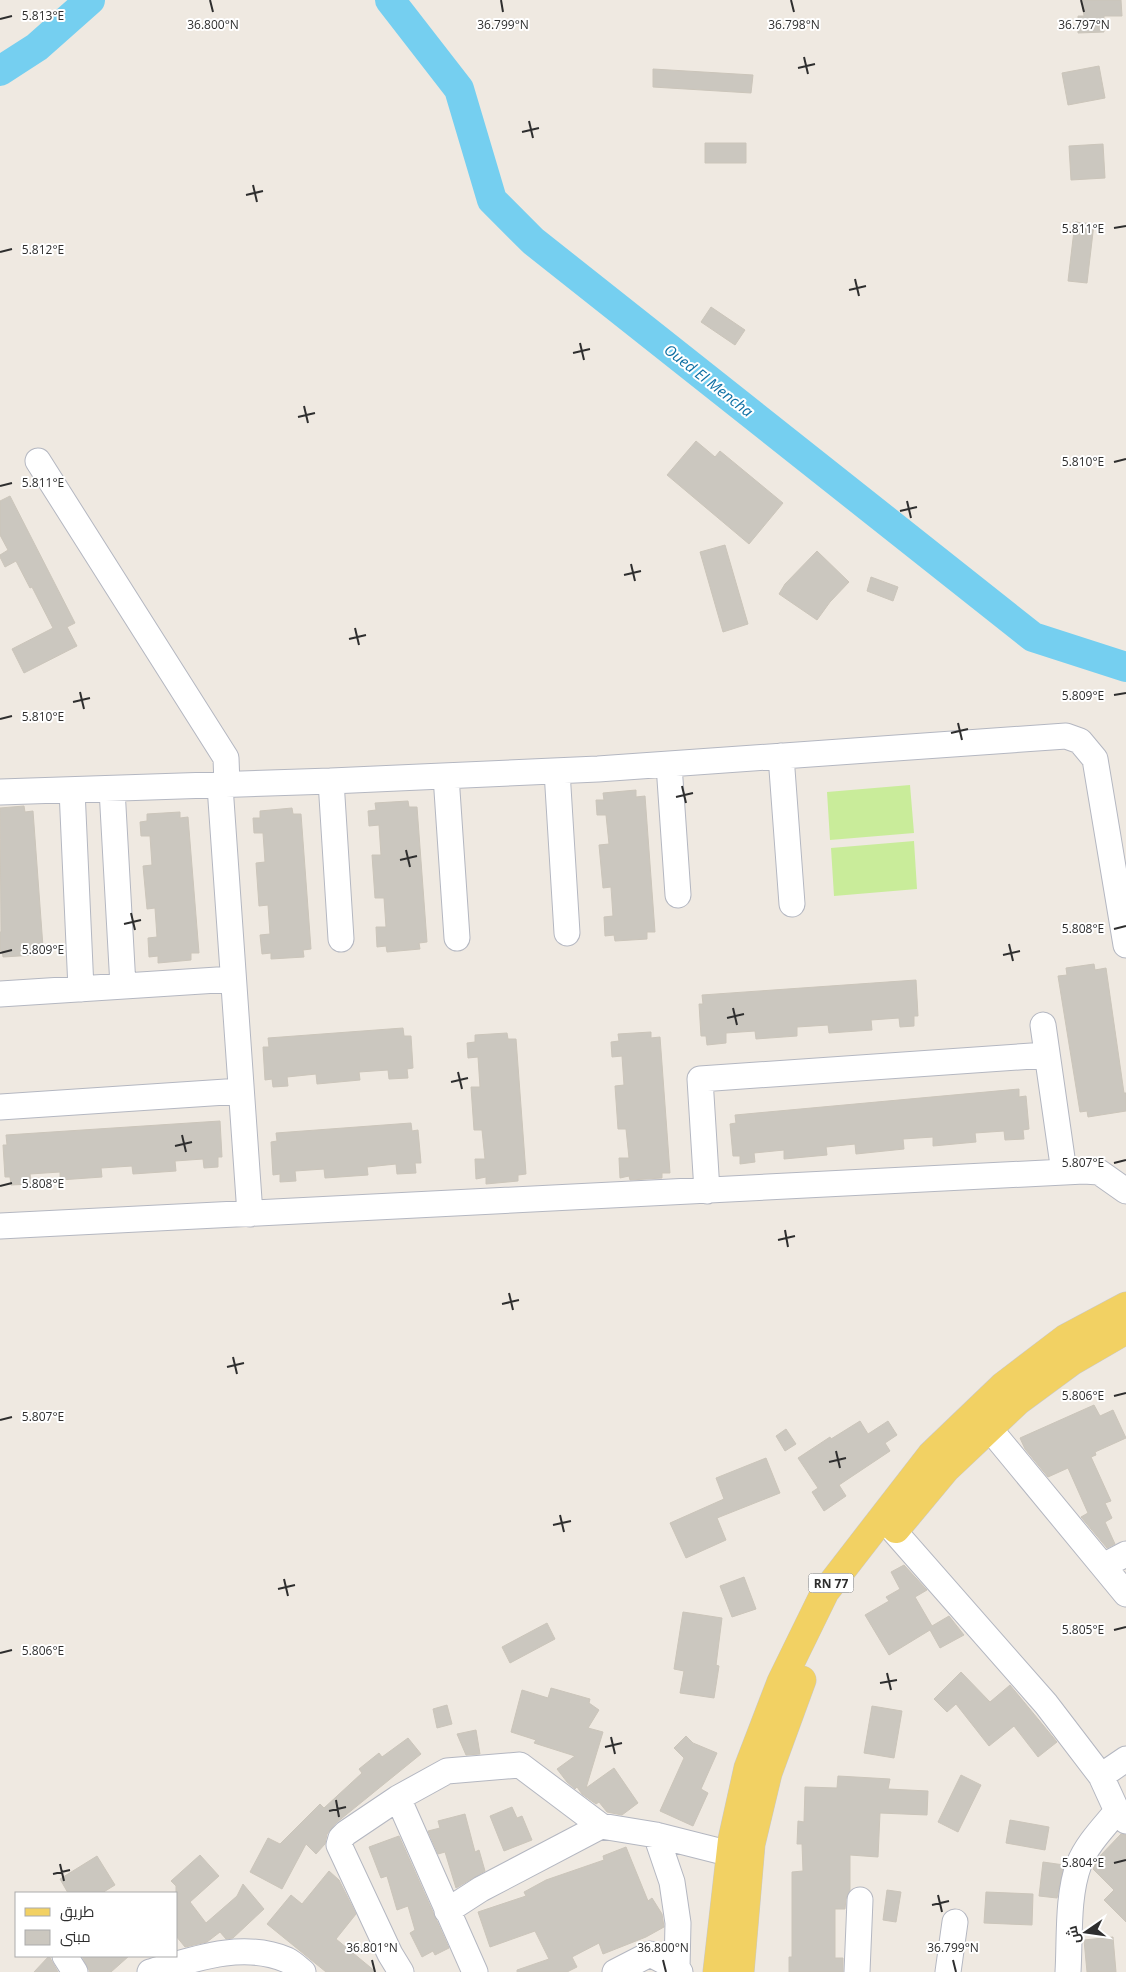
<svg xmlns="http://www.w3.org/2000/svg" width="1126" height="1972" font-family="'Open Sans',Cairo,sans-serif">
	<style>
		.pitch { fill: #c9ec9a }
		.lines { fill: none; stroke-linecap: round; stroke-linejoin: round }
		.river { stroke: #75cff0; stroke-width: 30 }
		.building { fill: #cbc7bf; stroke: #cbc5ba }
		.minor-casing { stroke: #b4b7c1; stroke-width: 27 }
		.major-casing { stroke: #c9c9c9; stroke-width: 29 }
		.minor { stroke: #fff; stroke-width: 25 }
		.major { stroke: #f2d163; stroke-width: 28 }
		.ticks { fill: none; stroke: #2e2e2e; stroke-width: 2 }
		.labels { text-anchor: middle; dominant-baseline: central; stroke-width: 4; stroke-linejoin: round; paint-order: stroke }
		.shield { fill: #fff; stroke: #6d6d6d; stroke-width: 1 }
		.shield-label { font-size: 12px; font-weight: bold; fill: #2e2e2e }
		.water-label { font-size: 15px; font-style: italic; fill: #0d6fa3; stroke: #fff }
		.ticks-label { font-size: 12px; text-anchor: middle; fill: #2e2e2e; stroke: #fff; stroke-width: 4; stroke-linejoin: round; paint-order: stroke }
	</style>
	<rect width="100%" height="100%" fill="#efe9e1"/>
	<path class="pitch" d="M910,785L914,833L830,840L827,792Z
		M914,841L917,889L834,896L831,848Z"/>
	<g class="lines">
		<path class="river" d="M390,0L459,89L492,200L533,241L1033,637L1126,667
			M0,71L37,47L90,0"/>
	</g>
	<path class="building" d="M1082,0H1121L1122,16H1104V32L1078,33V16H1084Z
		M1099,66L1105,98L1068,105L1062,73Z
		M653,69L753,75L751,93L653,87Z
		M705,143H746V163H705Z
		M1103,144L1105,178L1071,180L1069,146Z
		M1075,222L1094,224L1087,283L1068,281Z
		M711,307L745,330L735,345L701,322Z
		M696,441L715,457L720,451L783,503L749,544L667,475Z
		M10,496L75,623L67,627L77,646L24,673L12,649L53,628L32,587L30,588L16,561L5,567L0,557V555L8,550L0,535V501Z
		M725,545L748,624L723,632L700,552Z
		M817,551L849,582L830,602L817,620L779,594L785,584Z
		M871,577L898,587L893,601L867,591Z
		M636,790V797L645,796L655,932H647V939L615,941L614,935L605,936L604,917L613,916L611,887L603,888L599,845L609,844L606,815H597L596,800H604L603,793Z
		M408,801L409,807H417L427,942L419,943L420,949L387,952L386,946L377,947L376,927H386L384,898H375L372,855H381L379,825L369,826L368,811L376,810L375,803Z
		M24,806L25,812L33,811L43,947L35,948V955L3,957L2,950L0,951V932H1L0,808Z
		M292,808L293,814H301L311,949L303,950L304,957L271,959V953L262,954L260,935L270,934L268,905L259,906L256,863L265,862L263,833H254L253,818H260V811Z
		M180,812V818L188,817L199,953H191V960L158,963V956L149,957L148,938L157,937L155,908L147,909L143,866L152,865L150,836H141L140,822L147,821V814Z
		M1094,964L1095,970L1106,968L1124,1093H1126V1111L1088,1117L1087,1111L1080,1112L1058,976L1067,975L1066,968Z
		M916,980L918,1016H914V1026L900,1027L899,1018L871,1020L872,1030L829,1033L828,1025L797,1027V1036L756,1039L755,1031L726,1033V1043L707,1045L706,1036H701L699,1004H703L702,995Z
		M403,1028L404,1036H411L413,1068L407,1069L408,1078L389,1079L388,1070L359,1072L360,1080L317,1084L316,1074L287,1077L288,1086L273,1087L272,1079L265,1080L263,1047H269L268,1038Z
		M651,1032V1038L660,1037L670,1173H662V1178L630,1180L629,1176L620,1178L619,1158H629L626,1129H618L615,1086L624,1085L622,1056L612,1057L611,1042L619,1041L618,1034Z
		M507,1033L508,1039H516L526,1174L518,1175V1181L486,1184V1177L476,1179L475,1159H485L482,1130H474L471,1087H480L478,1057L468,1058L467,1043L475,1042V1035Z
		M1019,1089V1097L1026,1096L1029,1129L1023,1130L1024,1139L1005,1140L1004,1131L975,1133L976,1142L933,1146V1137L903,1139L904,1149L875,1152L856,1154L855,1144L826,1147L827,1155L784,1159V1150L754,1153L755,1162L740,1164V1156H733L730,1124L736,1123L735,1115Z
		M220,1121L222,1157H218V1167L204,1168L203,1159L175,1161L176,1171L133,1174L132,1166L101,1168L102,1177L60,1180V1172L30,1174L31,1184L11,1185L10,1177H5L3,1145H7L6,1135Z
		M411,1123L412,1131L418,1130L421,1163H415L416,1173L397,1174L396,1164L367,1167L368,1175L325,1178L324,1169L295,1171L296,1181L280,1182V1174L273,1175L271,1142L277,1141L276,1133Z
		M1094,1405L1100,1416L1113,1410L1126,1438L1095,1452L1096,1455L1091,1457L1111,1501L1105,1503L1112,1518L1105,1522L1115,1544L1107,1548L1081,1517L1088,1513L1068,1468L1048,1477L1025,1449L1020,1438Z
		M860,1421L868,1434L888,1421L897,1435L885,1443L890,1451L839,1485L846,1496L824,1511L812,1492L818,1488L798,1458L830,1437L831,1439Z
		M786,1429L796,1444L785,1451L776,1436Z
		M766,1458L780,1493L717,1518L726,1540L686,1558L670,1523L724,1499L716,1478Z
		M904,1565L927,1590L915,1597L932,1626L949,1616L964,1635L940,1648L930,1630L889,1655L865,1615L889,1601L886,1597L900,1589L891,1572Z
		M744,1577L756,1609L732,1617L720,1586Z
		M683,1612L722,1618L716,1665L719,1666L714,1698L680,1693L684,1671L674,1669Z
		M547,1623L555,1639L510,1663L502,1647Z
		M961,1672L990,1702L1010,1685L1057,1742L1038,1757L1014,1726L989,1746L956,1704L947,1712L934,1699Z
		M551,1688L590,1699L589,1703L599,1710L588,1728L603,1732L586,1788L614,1768L638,1803L622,1815L607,1812L599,1802L596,1804L582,1794L577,1787L575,1789L567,1782L557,1769L575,1756L534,1743L536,1740L511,1732L522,1690L548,1698Z
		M447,1705L452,1724L437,1728L433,1709Z
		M872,1706L902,1711L894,1758L864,1753Z
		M476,1730L480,1754L466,1755L457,1734Z
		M686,1736L693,1743L717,1753L701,1789L708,1793L693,1826L660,1811L684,1758L674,1748Z
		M408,1738L421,1754L336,1823L327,1834L325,1844L316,1854L306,1844L282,1889L250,1872L268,1838L280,1844L320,1804L324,1808L362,1773L359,1769L379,1753L382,1757Z
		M961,1775L981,1785L958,1832L938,1822Z
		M838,1776L890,1779L888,1789L928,1791L927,1815L880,1813L878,1857L850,1855V1890L846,1899L845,1909H835V1958H843V1972H789V1957H792V1872L803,1871L802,1844H797L798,1821L804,1822L805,1787L837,1788Z
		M512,1807L517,1818L522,1816L532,1840L504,1851L490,1816Z
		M465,1814L475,1852L479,1850L485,1871L456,1888L445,1852L438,1854L428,1831L440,1828L438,1821Z
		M1010,1820L1049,1827L1045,1850L1006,1843Z
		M1121,1834L1126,1835V1922L1104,1900L1114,1890L1093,1869L1099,1857Z
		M399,1836L449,1948L435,1955L433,1951L422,1957L410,1933L415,1930L408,1906L397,1910L387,1876L381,1878L369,1847Z
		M626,1847L648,1901L652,1898L662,1914L664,1927L646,1937L603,1954L599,1943L572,1957L577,1967L567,1972H517V1970L549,1959L535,1931L490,1947L478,1912L526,1896L524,1892L546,1880L604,1860L603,1856Z
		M200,1855L219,1876L190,1902L206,1923L237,1896L243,1884L264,1909L233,1938L226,1939L220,1932L207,1942L185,1947L176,1936V1886L171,1881Z
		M97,1856L115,1885L102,1893H68L60,1879Z
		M1043,1862L1064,1865L1057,1898L1039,1896Z
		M329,1871L339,1880L356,1914L336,1939L376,1972H326L267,1924L291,1895L302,1904Z
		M887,1890L901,1892L896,1922L883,1920Z
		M986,1892L1033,1894L1032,1925L984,1923Z
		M1113,1937L1116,1972H1087L1084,1940Z
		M49,1956L58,1972H34Z
		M82,1956H129L111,1972H90Z"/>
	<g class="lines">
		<g class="minor-casing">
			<path id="minor" d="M38,461L226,758L227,785
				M781,756L792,904
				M669,765L678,895
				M557,771L567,933
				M446,776L457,938
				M331,781L341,939
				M220,786L250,1214
				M112,789L123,986
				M72,790L81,989
				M0,792L331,781L598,769L1066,736L1080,741L1095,759L1126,945
				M0,994L233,979
				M1043,1025L1064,1172
				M0,1107L241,1091
				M707,1191L700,1079L1047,1055
				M0,1226L1084,1171L1099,1172L1126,1191
				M989,1428L1126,1594
				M894,1531L1046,1704L1101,1776L1117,1811L1126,1821
				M1103,1566L1126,1554
				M1101,1776L1126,1759
				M398,1798L475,1972
				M656,1835L672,1882L678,1923L677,1968
				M447,1911L481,1889L601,1826L656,1835L731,1854
				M65,1956L75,1972
				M150,1972C194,1959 243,1941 287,1960C293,1963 298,1968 303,1972
				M401,1972L390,1954L339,1845L341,1838L346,1833L398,1798L447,1771L520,1765L601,1826
				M615,1972L650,1954L677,1968L680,1972
				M857,1972L860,1900
				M948,1972L955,1922
				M1068,1972C1070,1939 1067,1896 1079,1864C1087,1844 1104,1827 1117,1811"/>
		</g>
		<g class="major-casing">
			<path id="major" d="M896,1529L946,1469L1018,1401L1071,1362L1126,1330
				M717,1972L732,1840L748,1768L781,1682L825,1592L931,1455L1003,1386L1066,1338L1126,1306
				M740,1972L751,1844L768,1773L802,1680"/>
		</g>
		<use href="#minor" class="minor"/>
		<use href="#major" class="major"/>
	</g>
	<path class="ticks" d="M210,0L213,12M501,0L503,12M791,0L794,12M1081,0L1084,12M0,19L12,16M804,57L808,74M798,68L815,64M529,121L533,138M522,132L539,128M253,185L257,202M246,195L263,191M1114,228L1126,226M0,252L12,249M855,279L859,296M849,290L866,286M580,343L584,360M573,353L590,349M304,406L308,423M298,417L315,413M1114,462L1126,459M0,486L12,483M907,501L911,518M900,511L917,507M631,564L635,581M624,575L641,571M355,628L359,645M349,639L366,635M80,692L84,709M1114,695L1126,693M73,702L90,698M0,719L12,716M958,723L962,740M951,733L968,729M682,786L686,803M676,797L693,793M406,850L410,867M400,860L417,856M131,913L135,930M124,924L141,920M1114,929L1126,926M1009,944L1013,961M0,953L12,950M1003,955L1020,951M733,1008L737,1025M727,1018L744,1014M458,1072L462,1089M451,1082L468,1078M182,1135L186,1152M175,1146L192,1142M1114,1163L1126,1160M0,1186L12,1183M785,1230L788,1247M778,1240L795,1236M509,1293L513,1310M502,1304L519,1300M233,1357L237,1374M227,1367L244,1363M1114,1396L1126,1393M0,1420L12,1417M836,1451L840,1468M829,1462L846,1458M560,1515L564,1532M553,1525L571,1521M284,1579L288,1596M278,1589L295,1585M1114,1630L1126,1627M0,1653L12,1650M887,1673L891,1690M880,1683L897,1680M611,1737L615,1754M605,1747L622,1743M336,1800L339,1817M329,1811L346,1807M1114,1863L1126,1860M60,1864L64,1881M53,1874L70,1870M938,1895L942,1912M932,1905L949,1901M372,1960L375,1972M663,1960L666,1972M953,1960L956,1972"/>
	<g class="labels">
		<rect class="shield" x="808.5" y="1573.5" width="45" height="19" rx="4"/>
		<g class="shield-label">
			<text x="831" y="1583">RN 77</text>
		</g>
		<g class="water-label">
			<text transform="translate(709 380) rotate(38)">Oued El Mencha</text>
		</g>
	</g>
	<g class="ticks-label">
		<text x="43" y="20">5.813°E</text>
		<text x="213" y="29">36.800°N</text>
		<text x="503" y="29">36.799°N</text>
		<text x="794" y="29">36.798°N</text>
		<text x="1084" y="29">36.797°N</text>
		<text x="1083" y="233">5.811°E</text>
		<text x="43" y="254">5.812°E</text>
		<text x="1083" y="466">5.810°E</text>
		<text x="43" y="487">5.811°E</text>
		<text x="1083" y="700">5.809°E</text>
		<text x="43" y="721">5.810°E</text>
		<text x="1083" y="933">5.808°E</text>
		<text x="43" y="954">5.809°E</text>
		<text x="1083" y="1167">5.807°E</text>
		<text x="43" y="1188">5.808°E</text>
		<text x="1083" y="1400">5.806°E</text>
		<text x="43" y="1421">5.807°E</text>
		<text x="1083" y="1634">5.805°E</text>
		<text x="43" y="1655">5.806°E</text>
		<text x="1083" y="1867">5.804°E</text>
		<text x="372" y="1952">36.801°N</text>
		<text x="663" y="1952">36.800°N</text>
		<text x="953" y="1952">36.799°N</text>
	</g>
	<rect x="15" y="1892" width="162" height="65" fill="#ffffff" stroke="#ababab"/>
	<rect x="25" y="1908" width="25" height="8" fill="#f2d163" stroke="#ababab"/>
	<text x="60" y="1917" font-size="15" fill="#2e2e2e">طريق</text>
	<rect x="25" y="1930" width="25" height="15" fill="#cbc7bf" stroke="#ababab"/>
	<text x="60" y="1942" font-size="15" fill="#2e2e2e">مبنى</text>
	<g transform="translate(1086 1932) rotate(257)" stroke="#ffffff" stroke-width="4" paint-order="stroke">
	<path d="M0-4L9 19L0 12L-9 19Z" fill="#2e2e2e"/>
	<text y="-8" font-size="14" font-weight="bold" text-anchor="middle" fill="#2e2e2e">ش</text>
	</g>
</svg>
